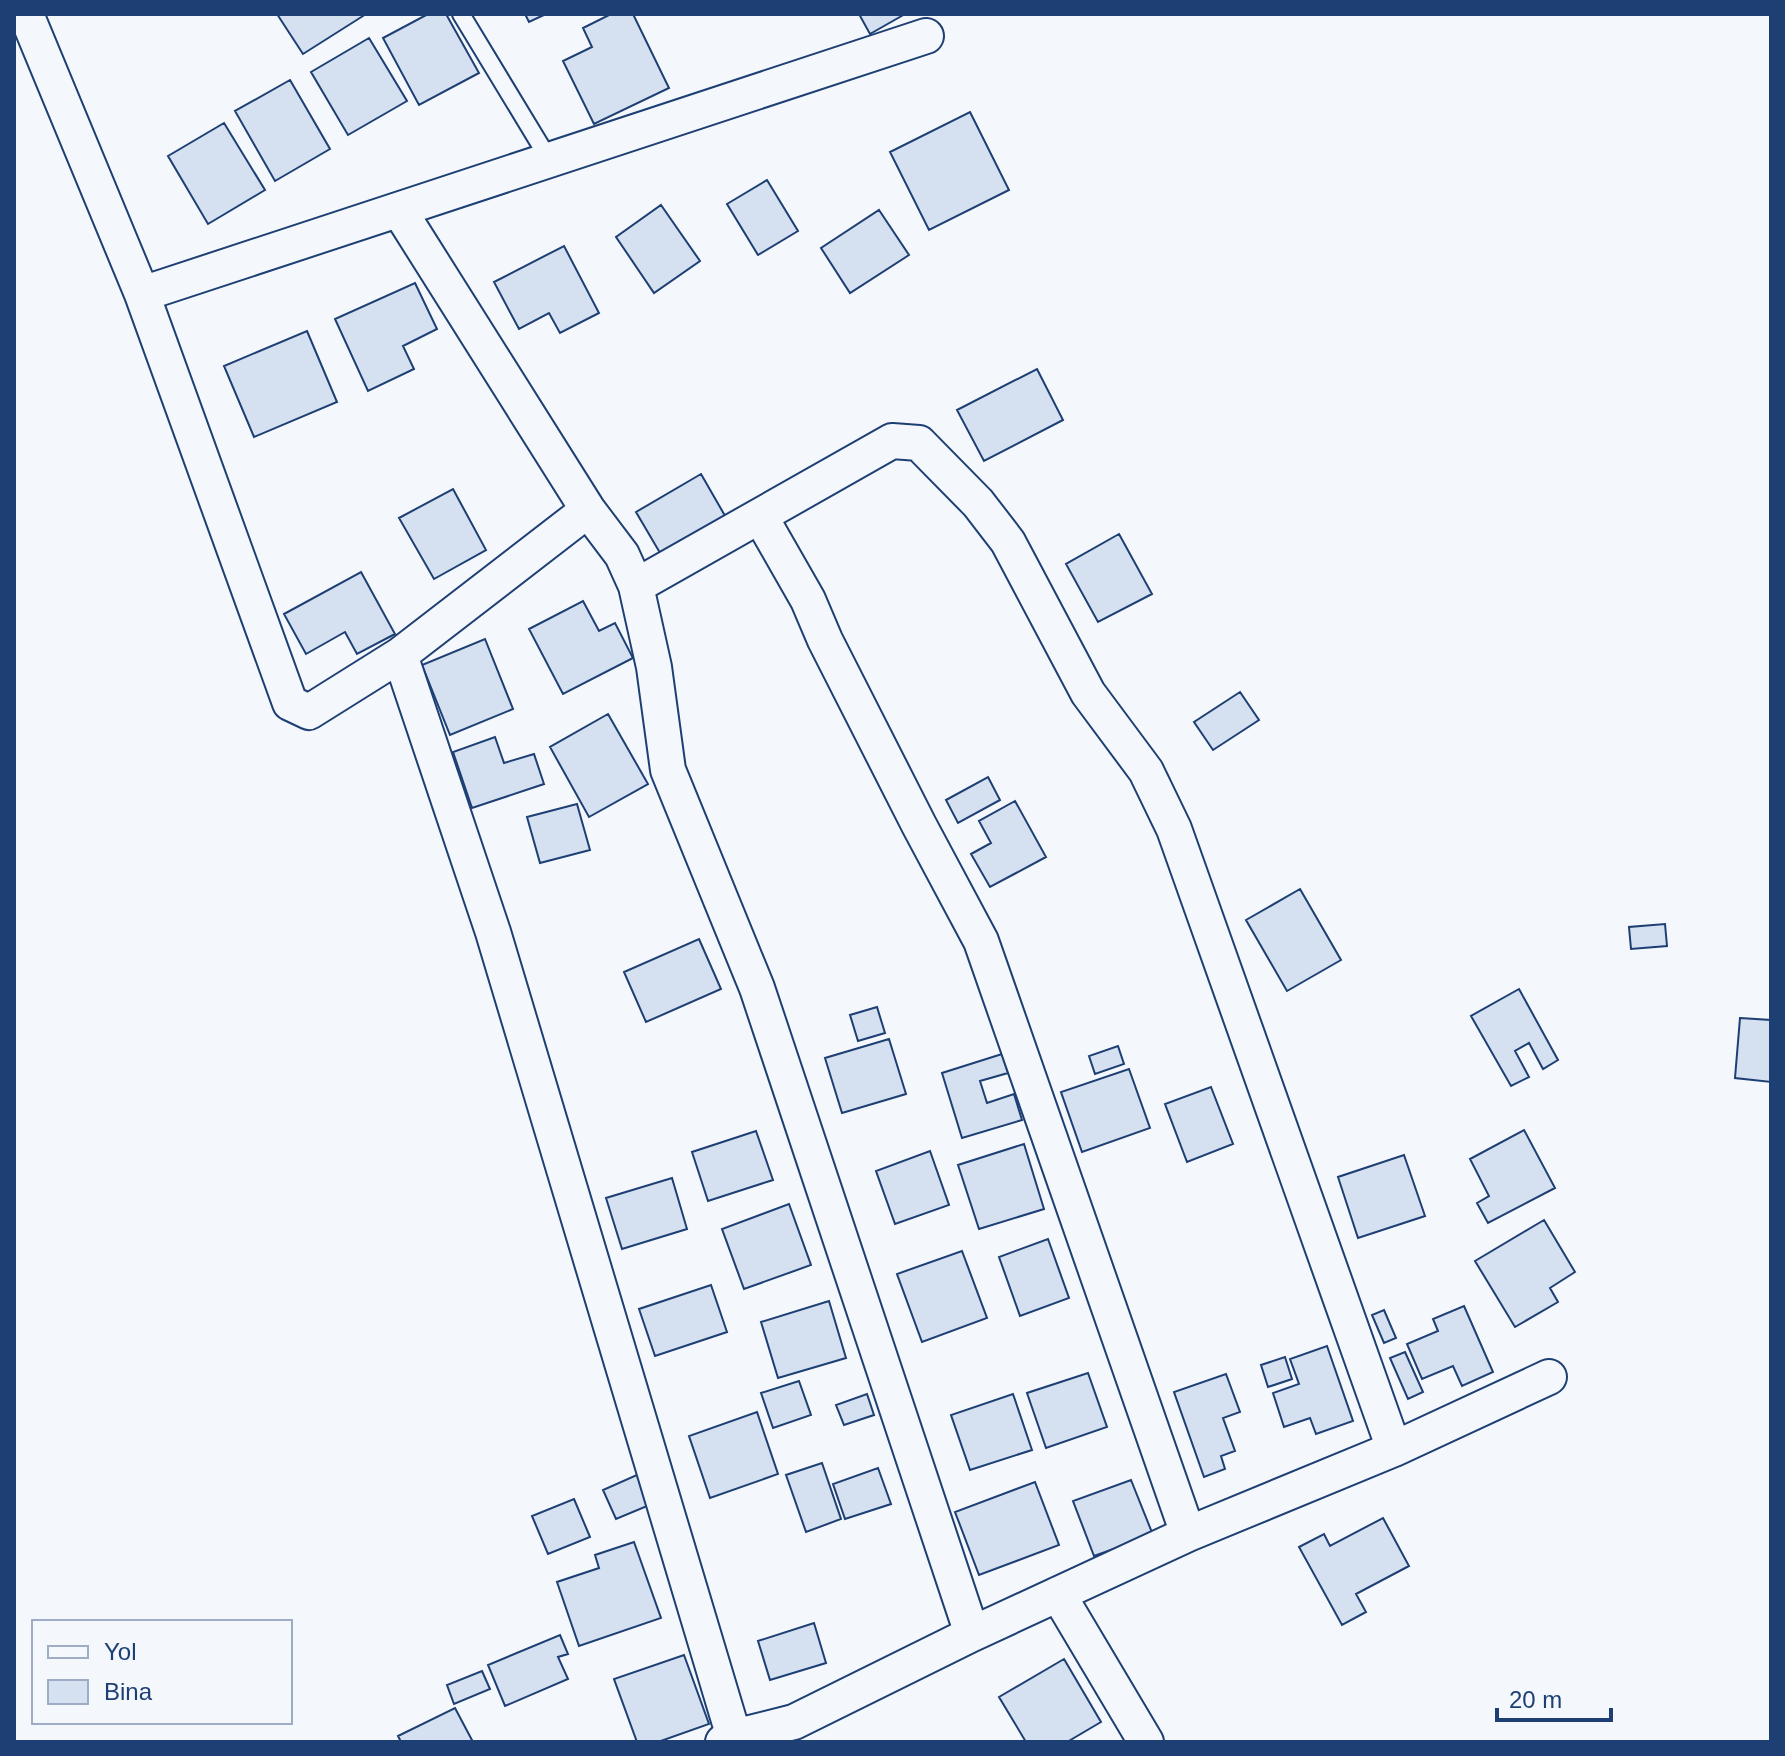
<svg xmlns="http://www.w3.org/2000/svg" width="1785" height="1756" font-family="Arial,sans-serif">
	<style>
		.building { fill: #d5e0f0; stroke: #1d3f73; stroke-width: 2 }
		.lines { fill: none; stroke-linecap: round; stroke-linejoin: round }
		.service-casing { stroke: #1d3f73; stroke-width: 20 }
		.minor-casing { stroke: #1d3f73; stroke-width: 38 }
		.service { stroke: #f4f7fb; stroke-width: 16 }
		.minor { stroke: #f4f7fb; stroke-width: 34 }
	</style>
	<rect width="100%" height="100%" fill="#f4f7fb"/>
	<path class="building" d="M277,14H362L363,16L303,54Z
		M428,14H446L479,73L419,105L383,38Z
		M525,14H546L529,22Z
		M611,14H633L669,88L594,124L563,61L592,47L583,28Z
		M859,14H905L870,34Z
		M369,38L407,101L348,135L311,72Z
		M290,80L330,149L275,181L235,111Z
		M970,112L1009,190L929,230L890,152Z
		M224,123L265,190L208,224L168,156Z
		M767,180L798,231L758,255L727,204Z
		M661,205L700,261L654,293L616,237Z
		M879,210L909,255L850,293L821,248Z
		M564,246L599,313L560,333L549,313L519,329L494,282Z
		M415,283L437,329L403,346L414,369L368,391L335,319Z
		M307,331L337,402L254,437L224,366Z
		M1037,369L1063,420L984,461L957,410Z
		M701,474L728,521L663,558L636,512Z
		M453,489L486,550L434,579L399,518Z
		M1119,534L1152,594L1098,622L1066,564Z
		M361,572L395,634L357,654L345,632L306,654L284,614Z
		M583,601L599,631L615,623L633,658L563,694L529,629Z
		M485,639L513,709L450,735L422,665Z
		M1240,692L1259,720L1213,750L1194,722Z
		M608,714L648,784L589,817L550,747Z
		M495,737L504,763L534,754L544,784L472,808L453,752Z
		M988,777L1000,800L958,823L946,800Z
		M1015,801L1046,857L990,887L971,854L991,843L979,821Z
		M577,804L590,850L540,863L527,817Z
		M1300,889L1341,960L1287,991L1246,920Z
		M1665,924L1667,946L1631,949L1629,927Z
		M699,939L721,989L646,1022L624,972Z
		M1519,989L1558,1060L1543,1069L1529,1043L1515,1051L1529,1077L1511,1086L1471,1016Z
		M877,1007L885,1033L858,1041L850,1015Z
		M1740,1018L1771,1020V1082L1735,1078Z
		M889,1039L906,1094L842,1113L825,1058Z
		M1118,1046L1124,1064L1095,1074L1089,1056Z
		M1002,1054L1008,1073L980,1081L987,1103L1014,1094L1022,1120L962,1138L942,1073Z
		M1129,1069L1150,1128L1082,1152L1061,1092Z
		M1211,1087L1233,1144L1187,1162L1165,1104Z
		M1524,1130L1555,1188L1488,1223L1477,1203L1489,1196L1470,1159Z
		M756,1131L773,1180L708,1201L692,1152Z
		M1024,1144L1044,1209L979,1229L958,1165Z
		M930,1151L949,1205L895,1224L876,1171Z
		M1404,1155L1425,1216L1358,1238L1338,1177Z
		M672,1178L687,1229L622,1249L606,1198Z
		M789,1204L811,1265L744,1289L722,1229Z
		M1544,1220L1575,1272L1550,1288L1558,1302L1515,1327L1475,1261Z
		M1048,1239L1069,1298L1020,1316L999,1257Z
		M962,1251L987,1318L922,1342L897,1274Z
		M711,1285L727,1332L655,1356L639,1309Z
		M829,1301L846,1358L778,1378L761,1322Z
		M1464,1306L1493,1372L1462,1386L1453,1366L1422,1379L1407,1344L1438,1331L1433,1319Z
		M1384,1310L1396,1338L1384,1343L1372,1315Z
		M1327,1346L1353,1421L1316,1434L1310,1418L1284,1427L1273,1393L1299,1384L1290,1359Z
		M1405,1352L1423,1392L1408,1399L1390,1358Z
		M1285,1357L1292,1379L1268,1387L1261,1365Z
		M1088,1373L1107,1427L1046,1448L1027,1393Z
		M1226,1374L1240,1412L1223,1418L1235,1451L1221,1456L1225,1469L1204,1477L1174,1392Z
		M799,1381L811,1415L773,1428L761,1393Z
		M867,1394L874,1415L844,1425L836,1405Z
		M1013,1394L1032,1450L970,1470L951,1415Z
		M757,1412L778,1474L710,1498L689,1436Z
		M822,1463L841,1519L806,1532L786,1475Z
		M878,1468L891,1504L845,1519L833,1484Z
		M639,1474L652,1504L616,1519L603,1490Z
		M1131,1480L1153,1535L1094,1556L1073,1501Z
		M1035,1482L1059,1545L979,1575L955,1512Z
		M574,1499L590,1537L548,1554L532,1516Z
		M1383,1518L1409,1566L1356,1594L1366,1612L1342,1625L1299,1547L1324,1534L1330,1546Z
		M634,1542L661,1618L579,1646L557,1582L599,1568L595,1555Z
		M814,1623L826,1663L770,1680L758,1641Z
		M560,1635L568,1654L558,1657L568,1679L505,1706L488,1665Z
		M684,1655L709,1724L658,1742H637L614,1679Z
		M1064,1659L1101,1722L1067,1742H1026L999,1697Z
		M482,1671L490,1689L454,1704L447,1685Z
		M455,1708L473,1742H401L398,1736Z"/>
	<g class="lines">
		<g class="service-casing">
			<path id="service" d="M461,14L550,161"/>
		</g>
		<g class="minor-casing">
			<path id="minor" d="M26,14L142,294L290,703L309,712L400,655L588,510
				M399,210L588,510L622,555L636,586L654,667L668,770L757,988L972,1634
				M142,294L926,36
				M760,516L808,600L825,640L919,825L981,941L1188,1534
				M636,586L892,441L919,443L978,503L1008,542L1088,693L1146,771L1174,829L1394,1449
				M400,655L493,932L734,1737
				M1058,1594L1146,1742
				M723,1742L734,1737L794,1722L972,1634L1188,1534L1394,1449L1549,1377"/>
		</g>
		<use href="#service" class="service"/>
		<use href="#minor" class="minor"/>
	</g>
	<rect width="1785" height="1756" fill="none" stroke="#1d3f73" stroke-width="32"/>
	<rect x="32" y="1620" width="260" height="104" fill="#f4f7fb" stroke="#9eadc5" stroke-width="2"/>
	<rect x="48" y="1646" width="40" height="12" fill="#f4f7fb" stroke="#9eadc5" stroke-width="2"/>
	<text x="104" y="1660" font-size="24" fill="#1d3f73">Yol</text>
	<rect x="48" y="1680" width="40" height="24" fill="#d5e0f0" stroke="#9eadc5" stroke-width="2"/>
	<text x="104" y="1700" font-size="24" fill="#1d3f73">Bina</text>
	<path d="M1497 1708v12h114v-12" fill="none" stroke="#1d3f73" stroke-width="4"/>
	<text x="1509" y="1708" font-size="24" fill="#1d3f73" stroke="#f4f7fb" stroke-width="6" paint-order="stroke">20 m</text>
</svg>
